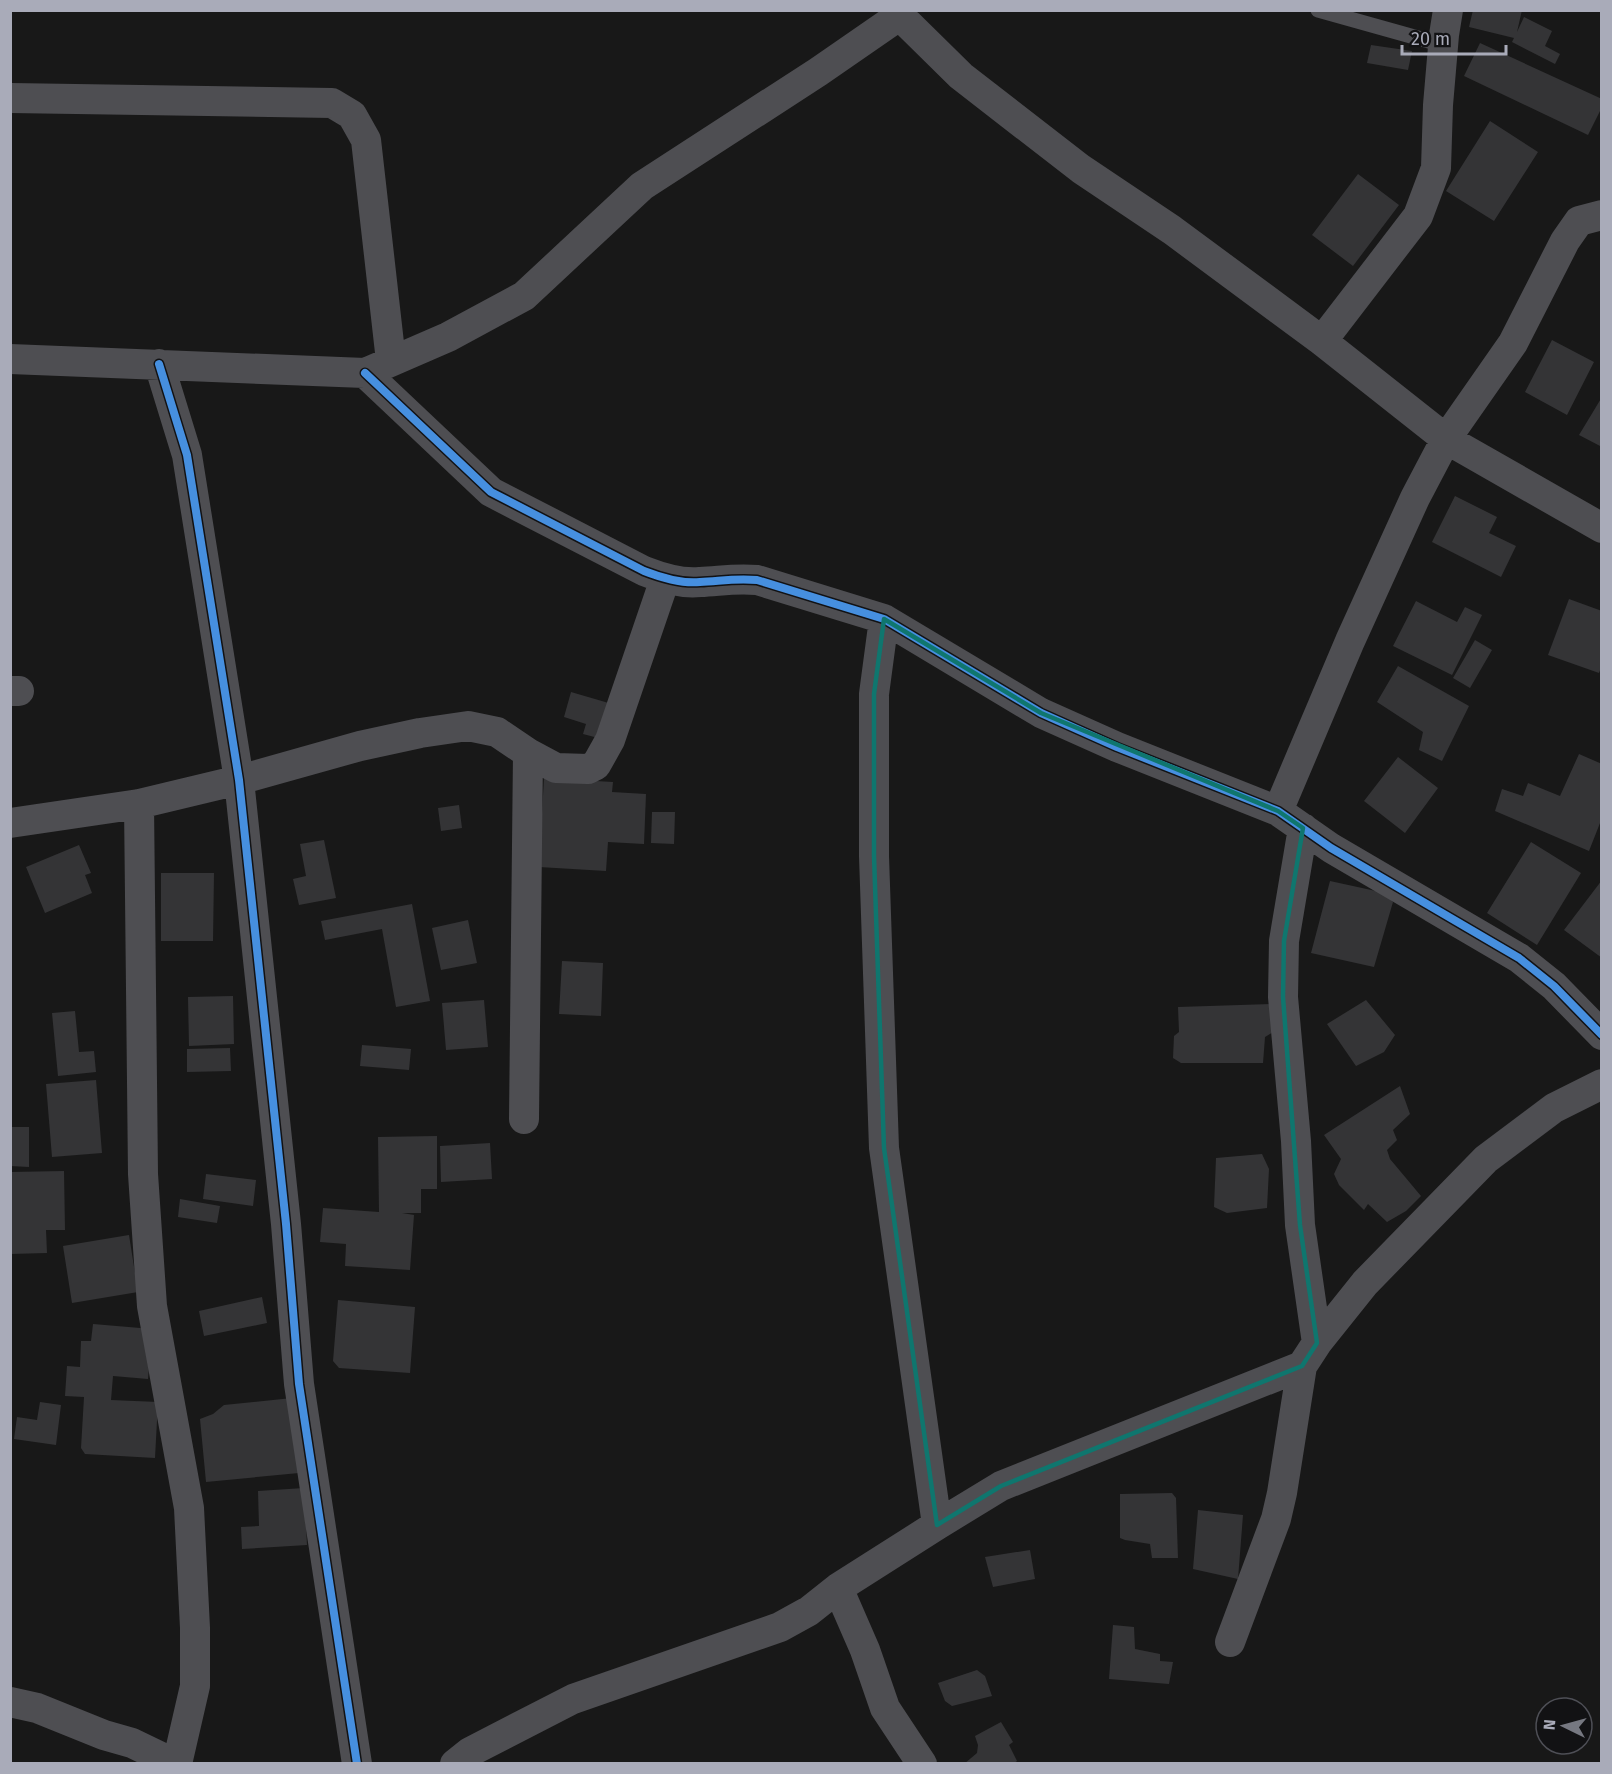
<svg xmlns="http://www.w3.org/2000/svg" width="1612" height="1774" font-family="'Fira Sans',sans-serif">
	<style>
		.building { fill: #343436 }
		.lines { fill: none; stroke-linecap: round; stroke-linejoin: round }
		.service { stroke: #4e4e52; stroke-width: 15 }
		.minor { stroke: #4e4e52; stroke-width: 30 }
		.cycleway-casing { stroke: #121214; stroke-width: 11 }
		.cycleway { stroke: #468fdf; stroke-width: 8 }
		.marked { fill: none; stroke: #0f766e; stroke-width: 4.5; stroke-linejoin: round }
	</style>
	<rect width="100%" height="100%" fill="#181818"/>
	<path class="building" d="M1473,10H1522L1517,32L1524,17L1552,31L1545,46L1560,54L1555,64L1512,42L1514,38L1469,27Z
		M1480,43L1602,99V107L1588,135L1464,76Z
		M1371,45L1412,51L1408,70L1367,63Z
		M1490,121L1538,152L1494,221L1446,191Z
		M1358,174L1399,205L1353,266L1312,235Z
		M1552,340L1594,362L1567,415L1525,392Z
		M1602,397V447L1579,435Z
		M1455,496L1497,517L1489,533L1516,546L1501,577L1432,542Z
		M1569,599L1602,611V665L1599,673L1548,655Z
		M1416,601L1457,622L1465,607L1482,615L1452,675L1393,646Z
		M1475,640L1492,650L1470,688L1453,678Z
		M1398,666L1469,706L1442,761L1419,750L1423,732L1377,702Z
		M571,692L612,704L602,739L583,734L586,724L564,717Z
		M1579,754L1602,764V818L1589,851L1495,811L1502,789L1523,796L1528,783L1560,796Z
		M1398,757L1438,788L1405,833L1364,801Z
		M544,778L613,782L612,792L646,794L644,844L608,842L606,871L539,867Z
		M459,805L462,828L441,831L438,808Z
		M652,812H675L674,844L651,843Z
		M324,840L336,898L299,905L293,879L306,876L300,844Z
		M1531,842L1581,873L1537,945L1487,913Z
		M79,845L91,873L85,875L92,893L45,913L26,867Z
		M161,873H214L213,941H161Z
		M1602,880V958L1564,930Z
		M1330,881L1385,893L1393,902L1374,967L1311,953Z
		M412,904L430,1001L396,1007L382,929L325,940L321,921Z
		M468,920L477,963L441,970L432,928Z
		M562,961L603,963L601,1016L559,1014Z
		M233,996L234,1044L189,1046L188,997Z
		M484,1000L488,1047L446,1050L442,1003Z
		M1366,1000L1395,1035L1384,1052L1356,1066L1327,1024Z
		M1271,1004L1273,1032L1265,1037L1263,1063H1181L1173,1058L1174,1036L1179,1032L1178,1007Z
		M75,1011L79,1052L94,1051L96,1072L58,1076L52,1013Z
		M362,1045L411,1049L409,1070L360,1066Z
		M230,1048L231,1071L187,1072V1049Z
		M96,1080L102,1153L52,1157L46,1084Z
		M1400,1086L1410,1114L1393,1130L1397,1140L1387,1150L1390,1159L1421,1196L1406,1211L1387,1222L1368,1204L1364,1210L1339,1185L1334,1174L1341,1159L1324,1135Z
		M10,1127H29V1167L10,1166Z
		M437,1136V1189H421V1213H402L414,1215L410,1270L345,1266L346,1244L320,1242L323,1208L379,1212L378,1137Z
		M490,1143L492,1179L441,1182L440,1146Z
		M1262,1154L1269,1169L1267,1208L1227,1213L1214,1207L1216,1158Z
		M64,1171L65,1230H46L47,1253L10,1254V1172Z
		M206,1174L256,1180L253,1206L203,1199Z
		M180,1199L220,1206L217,1223L178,1217Z
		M129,1235L138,1292L72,1303L63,1246Z
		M262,1297L267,1323L204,1336L199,1311Z
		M338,1300L415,1307L410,1373L339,1368L333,1361Z
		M93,1324L152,1329L148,1379L113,1376L111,1400L158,1402L155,1458L85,1454L81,1448L84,1397L65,1396L67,1366L80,1367L81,1341H91Z
		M292,1398L299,1473L206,1482L200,1419L213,1414L224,1405Z
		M40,1402L61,1405L56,1445L14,1439L17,1417L37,1420Z
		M304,1488L307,1545L242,1549L241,1527L259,1526L258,1491Z
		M1172,1493L1176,1498L1178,1558H1152L1150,1544L1125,1540L1120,1538V1494Z
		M1198,1510L1243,1515L1238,1579L1193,1569Z
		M1030,1550L1035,1579L993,1587L985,1557Z
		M1113,1625L1134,1627L1135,1649L1160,1654V1661L1173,1662L1169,1684L1109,1679Z
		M977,1670L985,1676L992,1696L952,1706L945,1701L938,1683Z
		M1001,1722L1013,1742L1009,1745L1017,1761L1013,1764H964L977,1753L978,1745L975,1736Z"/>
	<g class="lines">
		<path class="service" d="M1318,10L1443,45"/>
		<path class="minor" d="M894,10L961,76L1081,169L1172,230L1322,341L1446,439L1602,528
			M10,98L332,103L352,115L366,140L391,361
			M1322,341L1418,216L1436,168L1438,105L1444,35L1448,10
			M10,359L365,373L448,337L524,296L642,186L818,72L899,16L903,10
			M159,364L187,455L239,780L286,1224L299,1384L357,1764
			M365,373L491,492L644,571C662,578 681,584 700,582C721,581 735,578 757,580L884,619L1041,713L1117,747L1278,811L1331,848L1519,958L1554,986L1602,1035
			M884,619L874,694V856L884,1148L937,1525
			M10,691H19
			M139,804L143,1174L152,1306L189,1508L195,1628V1686L177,1764
			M1278,811L1350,641L1415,498L1446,439L1513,343L1565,241L1579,221L1602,215
			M10,823L139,804L239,780L360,746L420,733L468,726L497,732L528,753L556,768L588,769L596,765L610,740L665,579
			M1303,828L1284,941L1283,997L1296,1141L1300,1225L1317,1343
			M524,1119L528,753
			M838,1588L865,1650L885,1708L922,1764
			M1230,1642L1276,1519L1282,1493L1302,1366L1317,1343L1365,1283L1486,1159L1554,1108L1602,1084
			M10,1702L37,1708L104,1735L132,1743L161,1757L168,1764
			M455,1764L470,1752L573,1699L780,1627L809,1611L838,1588L937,1525L1001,1486L1302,1366"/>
		<g class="cycleway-casing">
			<path id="cycleway" d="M159,364L187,455L239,780L286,1224L299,1384L357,1764
				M365,373L491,492L644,571C662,578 681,584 700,582C721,581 735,578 757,580L884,619L1041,713L1117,747L1278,811L1331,848L1519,958L1554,986L1602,1035"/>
		</g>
		<use href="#cycleway" class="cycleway"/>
	</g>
	<path class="marked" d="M884,619L1041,713L1278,811L1303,828L1284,941L1283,997L1300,1225L1317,1343L1302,1366L1001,1486L937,1525L884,1148L874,856V694Z"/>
	<rect width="1612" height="1774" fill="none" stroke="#a9abb9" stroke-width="24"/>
	<g transform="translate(1564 1726) rotate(275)"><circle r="28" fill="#121214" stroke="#4e4f56" stroke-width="1.5"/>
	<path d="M0-4.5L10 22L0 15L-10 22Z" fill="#767881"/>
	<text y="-9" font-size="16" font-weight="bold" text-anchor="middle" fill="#a9abb9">N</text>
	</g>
	<path d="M1402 45v9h104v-9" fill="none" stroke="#a9abb9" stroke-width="3"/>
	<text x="1411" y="45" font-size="18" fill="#a9abb9" stroke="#121214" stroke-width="4.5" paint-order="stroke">20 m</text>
</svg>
